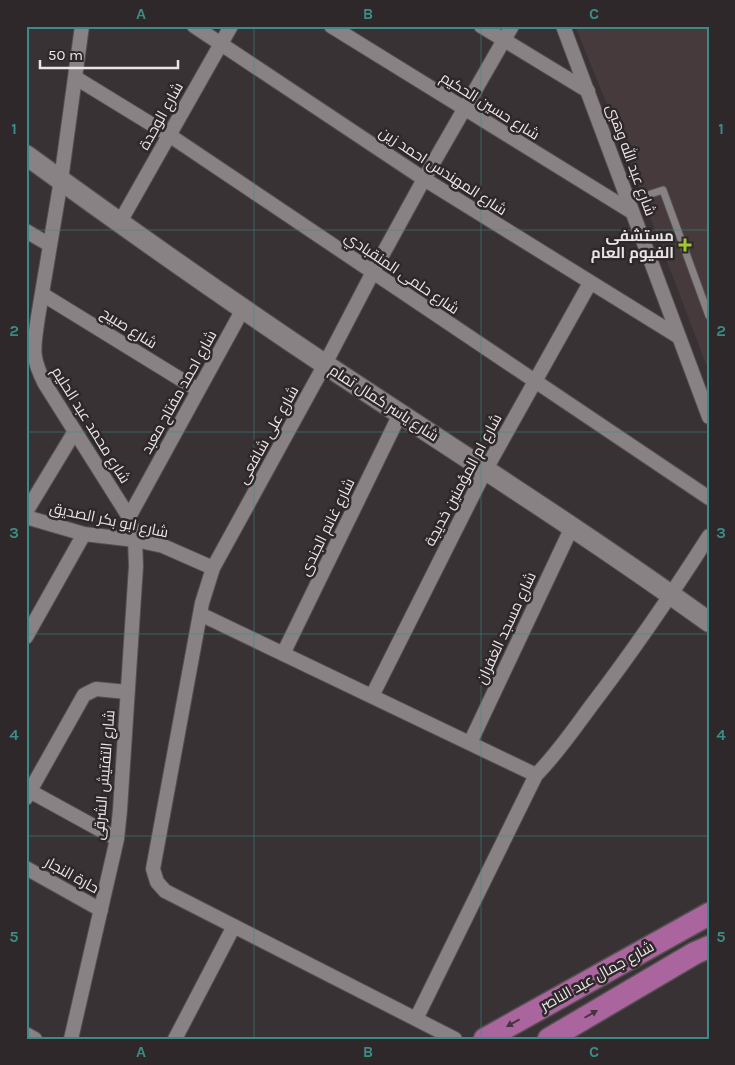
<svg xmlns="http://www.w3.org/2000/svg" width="735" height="1065" font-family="Karla,Cairo,sans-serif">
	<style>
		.built { fill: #463a3d }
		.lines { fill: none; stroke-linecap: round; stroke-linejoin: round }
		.lane-casing { stroke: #544f50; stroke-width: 9 }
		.street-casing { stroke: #544f50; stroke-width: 16 }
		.secondary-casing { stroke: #544f50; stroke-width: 22 }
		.primary-casing { stroke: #544f50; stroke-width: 25 }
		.lane { stroke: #898284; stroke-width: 7 }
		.street { stroke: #898284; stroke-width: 14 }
		.secondary { stroke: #898284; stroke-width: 20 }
		.primary { stroke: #aa659f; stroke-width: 22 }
		.oneway { fill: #473441 }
		.grid { fill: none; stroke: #3b8c86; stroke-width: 1; stroke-opacity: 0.55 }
		.poi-dot { fill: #a0c92c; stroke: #2e282a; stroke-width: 2 }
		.labels { text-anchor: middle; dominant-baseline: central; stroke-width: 5; stroke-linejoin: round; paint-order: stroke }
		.street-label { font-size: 15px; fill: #e9e5e6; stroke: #2e282a }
		.poi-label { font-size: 15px; font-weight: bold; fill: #e9e5e6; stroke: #2e282a; text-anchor: end }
		.neatline { fill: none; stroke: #3b8c86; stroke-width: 2 }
		.grid-label { font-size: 16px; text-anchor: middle; font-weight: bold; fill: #3b8c86 }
	</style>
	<rect width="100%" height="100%" fill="#383234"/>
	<path class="built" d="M575,26H709V372L613,119Z"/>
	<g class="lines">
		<g class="lane-casing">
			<path id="lane" d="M629,201L663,190L709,316"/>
		</g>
		<g class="street-casing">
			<path id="street" d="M194,26L424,179L679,337
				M331,26L632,212
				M481,26L588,91
				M563,26L709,417
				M76,78L169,135L709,498
				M120,222L231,26
				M26,231L50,245
				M42,294L198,390
				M26,512L75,431
				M26,517L84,534L135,540L163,546L213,568
				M129,517L243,309
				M200,614L536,775
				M26,637L84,534
				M283,654L400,414
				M372,696L486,469L590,283
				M470,743L572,527
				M26,789L117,839
				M26,798L84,695L96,689L127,692
				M26,868L101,910
				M416,1019L536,775C557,754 574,729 591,706C633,651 672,594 709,536
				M26,1034L35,1039
				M71,1039L117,839L120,810L136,566L135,540L129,517L45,384C30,355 34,347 38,317L61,180L82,26
				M175,1039L234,926
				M455,1039L165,891L157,882L153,869L202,603L213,568L325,364L373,272L424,179L512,26"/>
		</g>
		<g class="secondary-casing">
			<path id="secondary" d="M26,155C125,227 224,297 326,365C454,450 584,532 709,622"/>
		</g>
		<g class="primary-casing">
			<path id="primary" d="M485,1039L709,914
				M549,1039L695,953L709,947"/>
		</g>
		<use href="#lane" class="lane"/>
		<use href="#street" class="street"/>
		<use href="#secondary" class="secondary"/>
		<use href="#primary" class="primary"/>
	</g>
	<defs><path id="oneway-solid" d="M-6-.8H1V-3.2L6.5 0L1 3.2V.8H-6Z" transform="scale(1.25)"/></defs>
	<g class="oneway">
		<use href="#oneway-solid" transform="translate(591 1014) rotate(-30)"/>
		<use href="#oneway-solid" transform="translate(513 1023) rotate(151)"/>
	</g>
	<path class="grid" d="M254,26V1039M481,26V1039M26,230H709M26,432H709M26,634H709M26,836H709"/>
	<path class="poi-dot" d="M682.5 237.5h5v5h5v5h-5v5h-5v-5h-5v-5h5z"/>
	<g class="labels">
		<g class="street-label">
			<text transform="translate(490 106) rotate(32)">شارع حسين الحكيم</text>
			<text transform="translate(161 116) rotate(-61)">شارع الوحدة</text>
			<text transform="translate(631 160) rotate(70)">شارع عبد الله وهبى</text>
			<text transform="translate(443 171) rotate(33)">شارع المهندس احمد زين</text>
			<text transform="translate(402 273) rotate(34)">شارع حلمى المنقبادي</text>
			<text transform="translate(129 328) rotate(32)">شارع صبيح</text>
			<text transform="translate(179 392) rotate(-61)">شارع احمد مفتاح معبد</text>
			<text transform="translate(384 403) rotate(33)">شارع ياسر كمال تمام</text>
			<text transform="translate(91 425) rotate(58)">شارع محمد عبد الحليم</text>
			<text transform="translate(268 435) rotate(-61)">شارع على شافعى</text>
			<text transform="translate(463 480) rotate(-62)">شارع ام المؤمنين خديجة</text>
			<text transform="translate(109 520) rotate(12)">شارع ابو بكر الصديق</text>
			<text transform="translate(327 527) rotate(-64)">شارع غانم الجندى</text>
			<text transform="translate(506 628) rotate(-65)">شارع مسجد الغفران</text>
			<text transform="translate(104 775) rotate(-85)">شارع التفتيش الشرقى</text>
			<text transform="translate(72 875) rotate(29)">حارة النجار</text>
			<text transform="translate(597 976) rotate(-29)">شارع جمال عبد الناصر</text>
		</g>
		<g class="poi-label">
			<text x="674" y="236">مستشفى<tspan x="674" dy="17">الفيوم العام</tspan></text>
		</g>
	</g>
	<rect width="735" height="1065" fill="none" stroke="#2e282a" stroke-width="55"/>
	<path d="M40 60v8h138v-8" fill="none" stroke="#e9e5e6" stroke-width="2.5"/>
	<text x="48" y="60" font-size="15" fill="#e9e5e6" stroke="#2e282a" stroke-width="4" paint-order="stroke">50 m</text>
	<rect x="28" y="28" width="680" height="1010" class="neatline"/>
	<g class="grid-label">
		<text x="141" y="19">A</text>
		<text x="368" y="19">B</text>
		<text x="594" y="19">C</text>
		<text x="14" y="134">1</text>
		<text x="721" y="134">1</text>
		<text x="14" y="336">2</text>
		<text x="721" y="336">2</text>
		<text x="14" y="538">3</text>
		<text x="721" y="538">3</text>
		<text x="14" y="740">4</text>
		<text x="721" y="740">4</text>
		<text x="14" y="942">5</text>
		<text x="721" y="942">5</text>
		<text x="141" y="1057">A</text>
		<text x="368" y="1057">B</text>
		<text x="594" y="1057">C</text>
	</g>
</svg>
